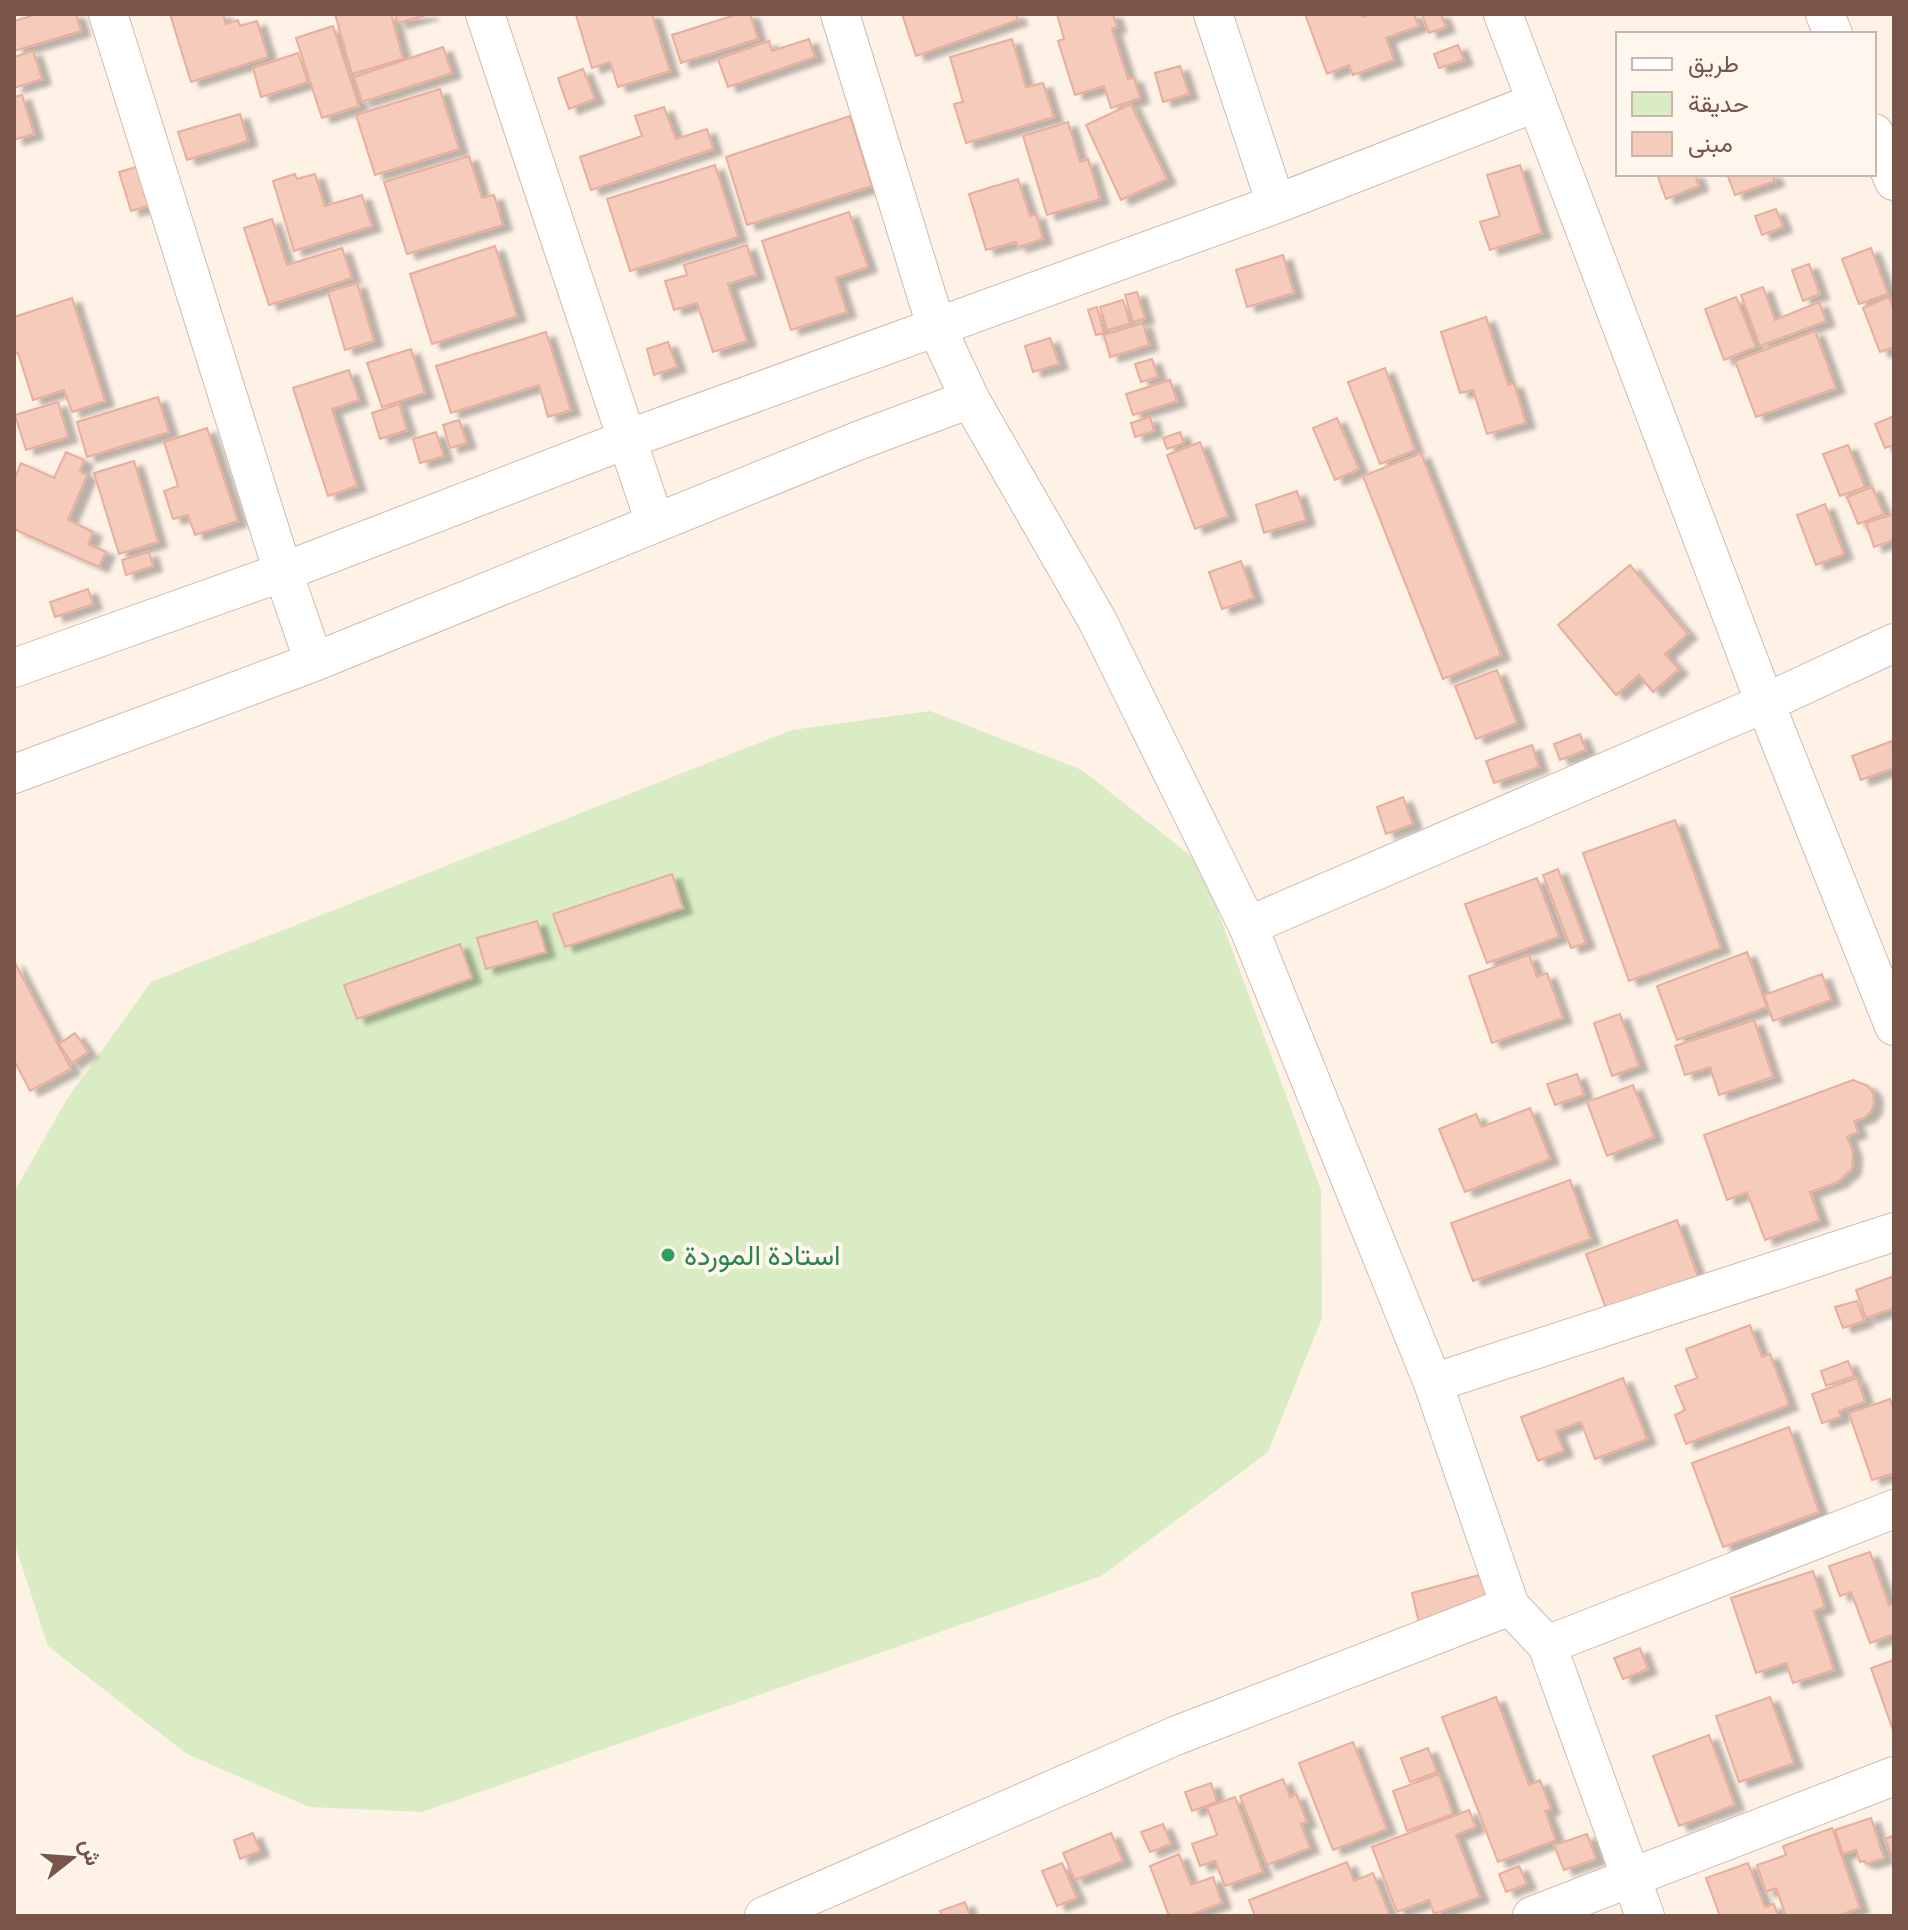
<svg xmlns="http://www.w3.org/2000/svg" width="1908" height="1930" font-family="Karla,Vazirmatn,sans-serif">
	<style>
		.green { fill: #d9ecc3 }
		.building { fill: #f5cbbb; stroke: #e8ae9b; stroke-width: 2; filter: url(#shadow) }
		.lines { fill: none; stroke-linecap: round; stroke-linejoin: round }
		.street-casing { stroke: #d3b9ad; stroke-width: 40 }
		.street { stroke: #fff; stroke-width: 38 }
		.leisure-dot { fill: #2e9e5b; stroke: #fff6ed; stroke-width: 3 }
		.labels { text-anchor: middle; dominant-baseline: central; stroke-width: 8; stroke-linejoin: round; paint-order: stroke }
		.leisure-label { font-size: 28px; fill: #27864d; stroke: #fff6ed; text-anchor: start }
	</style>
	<defs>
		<filter id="shadow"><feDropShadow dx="9" dy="5" stdDeviation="2" flood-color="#0004"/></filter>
	</defs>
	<rect width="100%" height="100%" fill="#fef1e6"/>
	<path class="green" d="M930,711L1082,770L1200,863L1321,1190L1322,1318L1268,1452L1101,1576L422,1812L309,1807L187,1754L48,1646L14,1542V1192L67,1099L151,982L792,730Z"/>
	<path class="building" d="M38,14H76L81,31L14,51V21Z
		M170,14H223L226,24L238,20L240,26L257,21L268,57L191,82Z
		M335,14H391L403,59L352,74Z
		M395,14H430L398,23Z
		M580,14H652L670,71L618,87L610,62L592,68L576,15Z
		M738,14H750L758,39L681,63L672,35Z
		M902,14H1016L1018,20L916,56Z
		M1057,14H1113L1117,27L1112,29L1128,79L1134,78L1140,98L1111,108L1104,86L1075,95L1058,41L1064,39Z
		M1305,14H1362L1363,17L1372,14H1414L1419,26L1386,38L1394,60L1353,75L1349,65L1327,74Z
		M1422,14H1441L1446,27L1429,33Z
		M333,26L359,106L322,118L296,38Z
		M809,39L815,57L728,87L718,59L769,41L772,51Z
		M1012,39L1026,87L1043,83L1054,117L966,143L954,104L963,102L950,57Z
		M1458,45L1464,60L1439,68L1434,54Z
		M443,47L452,73L362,102L354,77Z
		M33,51L42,79L14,88V57Z
		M298,53L308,82L261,97L253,68Z
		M1180,66L1189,94L1163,102L1155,73Z
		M583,69L595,99L569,109L558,78Z
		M440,89L459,149L375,175L356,115Z
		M22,95L34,134L14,140V97Z
		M1131,104L1167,179L1121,200L1086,125Z
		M664,107L676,139L707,129L713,149L591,190L580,157L642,136L635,116Z
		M240,114L248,141L187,160L178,132Z
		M850,116L872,186L747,225L726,157Z
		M1068,122L1080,162L1088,159L1100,199L1047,215L1023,136Z
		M469,156L482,198L494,195L503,225L407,254L384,182Z
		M143,165L154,204L131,211L119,172Z
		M715,165L738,237L630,271L607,199Z
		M1520,165L1542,233L1490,250L1480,222L1500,216L1487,175Z
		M295,174L297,179L315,174L325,206L362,195L372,226L294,251L273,181Z
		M1657,174H1695L1699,186L1666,199Z
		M1727,174H1773L1775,181L1735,195Z
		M1018,179L1030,216L1036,214L1043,239L1018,247L1016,242L986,250L969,194Z
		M1776,209L1783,227L1762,235L1755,216Z
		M849,212L868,267L836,278L847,312L791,330L762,241Z
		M272,219L287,265L342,248L352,278L269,305L244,228Z
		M747,245L756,275L728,284L747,341L713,352L697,303L674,310L665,281L687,275L684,265Z
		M495,246L517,316L432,344L410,274Z
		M1871,248L1888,294L1859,304L1842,259Z
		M1283,255L1294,293L1247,307L1236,270Z
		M1809,264L1820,294L1803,301L1792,270Z
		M357,283L374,341L345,350L328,292Z
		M1763,287L1775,320L1819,302L1826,321L1760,346L1741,295Z
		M1137,292L1145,318L1133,322L1125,295Z
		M1736,297L1756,347L1724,360L1705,309Z
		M1889,297L1894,311V347L1880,352L1863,308Z
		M72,298L105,401L72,412L64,390L33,400L18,353L14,354V317Z
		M1123,300L1130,324L1107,330L1100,307Z
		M1097,307L1104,333L1096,335L1088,310Z
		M1486,317L1508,385L1514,383L1526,423L1487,434L1473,390L1460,393L1441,332Z
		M1143,323L1149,345L1110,357L1104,335Z
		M1815,331L1836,388L1756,417L1735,361Z
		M546,332L571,410L548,417L539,385L451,413L436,366Z
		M1050,338L1059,364L1033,372L1025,346Z
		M668,342L677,367L654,375L647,349Z
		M411,349L425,393L382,407L367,363Z
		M1152,359L1158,377L1141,382L1135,364Z
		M1385,368L1415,450L1380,464L1348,382Z
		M349,370L359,400L332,409L357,486L328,496L293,388Z
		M1170,380L1177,401L1133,415L1126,394Z
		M158,397L169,432L87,457L77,422Z
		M58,402L68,437L26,450L15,415Z
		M399,404L407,430L380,439L372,413Z
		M1894,416V445L1885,448L1875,424Z
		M1150,417L1154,431L1135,437L1131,423Z
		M1337,418L1359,469L1335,480L1313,428Z
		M459,420L467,443L450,448L443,425Z
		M207,428L238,521L195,535L188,515L173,519L164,491L178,486L164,442Z
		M436,432L444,456L420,463L413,439Z
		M1180,432L1184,443L1167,449L1163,438Z
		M1200,442L1228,516L1195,529L1167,455Z
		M1848,445L1865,487L1840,496L1823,454Z
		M66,452L84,460L80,471L87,475L68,520L93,532L88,544L106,552L99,567L14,529V480L21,463L54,478Z
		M1421,453L1501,655L1443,679L1363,476Z
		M134,461L158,542L119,554L94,473Z
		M1872,487L1884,514L1858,524L1847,497Z
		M1297,491L1306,520L1264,533L1256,505Z
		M1825,504L1844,554L1816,565L1797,515Z
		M1894,514V540L1874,547L1866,523Z
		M149,552L153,566L126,575L122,560Z
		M1241,561L1254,598L1222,609L1209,572Z
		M1630,565L1688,634L1665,654L1679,669L1653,692L1639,675L1616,695L1558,625Z
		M88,589L93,604L55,617L50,602Z
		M1497,670L1517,723L1476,739L1455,686Z
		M1580,734L1586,750L1560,760L1554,744Z
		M1892,741L1894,768L1861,780L1852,756Z
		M1532,745L1539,767L1494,783L1486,761Z
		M1403,797L1413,824L1386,834L1377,807Z
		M1675,820L1721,948L1629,981L1583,853Z
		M1558,869L1586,943L1571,948L1543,875Z
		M672,874L683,908L565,947L553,914Z
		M1537,878L1559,937L1487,963L1465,904Z
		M537,921L546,952L486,969L477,938Z
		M460,944L472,978L357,1019L344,985Z
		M1747,952L1767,1007L1677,1040L1657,986Z
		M1529,955L1537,977L1547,973L1563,1018L1492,1043L1469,976Z
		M14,961L71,1069L30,1091L14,1060Z
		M1822,974L1831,1000L1773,1021L1764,995Z
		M1620,1014L1639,1066L1612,1076L1594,1023Z
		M1754,1020L1773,1077L1719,1095L1710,1067L1685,1075L1675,1046Z
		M75,1033L88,1052L72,1063L59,1044Z
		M1577,1074L1584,1095L1555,1105L1547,1084Z
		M1853,1080L1868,1086L1873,1093L1874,1102L1872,1110L1866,1117L1854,1121L1858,1132L1847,1137L1853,1152L1852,1169L1838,1182L1810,1192L1820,1220L1765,1240L1747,1192L1727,1200L1704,1135Z
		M1633,1085L1654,1137L1607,1156L1587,1102Z
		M1530,1108L1550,1159L1465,1192L1439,1129L1476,1114L1482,1127Z
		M1570,1180L1591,1239L1473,1281L1451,1223Z
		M1677,1220L1700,1282L1609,1317L1586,1254Z
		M1894,1276V1308L1866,1318L1856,1290Z
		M1857,1301L1864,1321L1843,1328L1835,1307Z
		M1750,1325L1762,1357L1770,1354L1789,1405L1686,1444L1675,1415L1685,1410L1675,1386L1697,1378L1686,1349Z
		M1848,1361L1854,1376L1826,1386L1821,1371Z
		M1623,1378L1647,1439L1595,1459L1581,1422L1556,1431L1564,1451L1538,1461L1521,1417Z
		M1857,1378L1865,1402L1839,1411L1841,1417L1822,1423L1812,1394Z
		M1890,1399L1894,1410V1473L1872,1480L1849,1413Z
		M1789,1427L1819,1512L1723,1547L1692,1463Z
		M1870,1552L1889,1605L1894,1603V1634L1870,1643L1851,1592L1840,1596L1829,1566Z
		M1813,1571L1825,1607L1814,1611L1834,1670L1793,1683L1786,1663L1756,1673L1731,1598Z
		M1483,1574L1491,1605L1419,1623L1412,1593Z
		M1640,1648L1648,1669L1623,1679L1614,1658Z
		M1894,1660V1733L1871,1668Z
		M1496,1697L1529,1785L1540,1780L1551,1809L1545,1811L1556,1840L1498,1862L1442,1717Z
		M1770,1697L1794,1763L1739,1782L1716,1716Z
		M1709,1735L1735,1805L1679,1826L1653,1756Z
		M1353,1742L1387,1829L1333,1850L1299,1763Z
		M1428,1748L1437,1772L1410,1782L1401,1758Z
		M1439,1774L1453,1814L1407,1831L1393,1791Z
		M1283,1779L1290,1797L1296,1794L1307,1822L1301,1824L1310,1848L1267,1865L1240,1796Z
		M1211,1783L1217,1802L1192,1811L1185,1792Z
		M1235,1797L1263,1872L1225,1886L1215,1861L1200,1866L1192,1844L1217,1835L1207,1807Z
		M1469,1810L1476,1827L1456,1835L1480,1897L1434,1914L1429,1900L1397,1912L1372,1847Z
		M1871,1818L1884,1858L1866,1864L1865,1861L1860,1862L1856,1850L1843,1854L1835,1830Z
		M1163,1824L1171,1844L1150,1852L1141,1832Z
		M1832,1828L1860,1908L1837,1916H1786L1776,1888L1766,1892L1757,1865L1786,1855L1783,1846Z
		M253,1833L260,1851L240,1859L234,1840Z
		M1111,1833L1123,1861L1075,1880L1063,1853Z
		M1587,1834L1596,1859L1564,1870L1554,1845Z
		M1894,1835V1862L1885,1839Z
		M1179,1854L1191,1885L1213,1877L1222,1903L1188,1916H1169L1150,1866Z
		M1347,1862L1354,1881L1373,1873L1390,1916H1255L1249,1900Z
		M1062,1863L1077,1898L1057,1906L1042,1871Z
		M1748,1863L1765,1907L1774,1904L1778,1916H1720L1706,1878Z
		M1519,1866L1527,1884L1506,1892L1499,1874Z
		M965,1902L970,1916H942L940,1911Z"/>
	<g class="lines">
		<g class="street-casing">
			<path id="street" d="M108,14L283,572L314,662
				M485,14L655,523
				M840,14L936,326L970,399
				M1213,14L1276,204
				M1503,14L1765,703L1894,643
				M1825,14L1833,34
				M1874,133L1894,181
				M14,668L283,572L625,440L1276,204L1537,102
				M14,774L314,662L860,440L970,399L1097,620L1248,926L1433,1383L1510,1606L1547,1645L1645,1916
				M1248,926L1765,703L1894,1026
				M1433,1383L1894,1232
				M1547,1645L1894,1509
				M764,1916L1175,1736L1510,1606
				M1532,1916L1894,1776"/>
		</g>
		<use href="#street" class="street"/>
	</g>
	<circle class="leisure-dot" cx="668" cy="1255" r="8"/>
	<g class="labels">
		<g class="leisure-label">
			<text x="684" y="1255">استادة الموردة</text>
		</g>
	</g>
	<rect width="1908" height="1930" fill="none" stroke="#795449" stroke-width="32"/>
	<rect x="1616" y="32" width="260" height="144" fill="#fff6ed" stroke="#c9b5ab" stroke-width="2"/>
	<rect x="1632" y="58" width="40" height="12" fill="#ffffff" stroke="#c9b5ab" stroke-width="2"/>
	<text x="1688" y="72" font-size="24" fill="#795449">طريق</text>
	<rect x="1632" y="92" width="40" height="24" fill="#d9ecc3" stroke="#c9b5ab" stroke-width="2"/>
	<text x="1688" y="112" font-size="24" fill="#795449">حديقة</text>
	<rect x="1632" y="132" width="40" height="24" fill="#f5cbbb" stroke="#c9b5ab" stroke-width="2"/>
	<text x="1688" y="152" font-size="24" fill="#795449">مبنى</text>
	<g transform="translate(72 1858) rotate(73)" stroke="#fff6ed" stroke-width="6" paint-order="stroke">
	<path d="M0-6L14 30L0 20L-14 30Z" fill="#795449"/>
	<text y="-12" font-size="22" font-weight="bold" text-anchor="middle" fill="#795449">ش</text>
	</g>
</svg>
